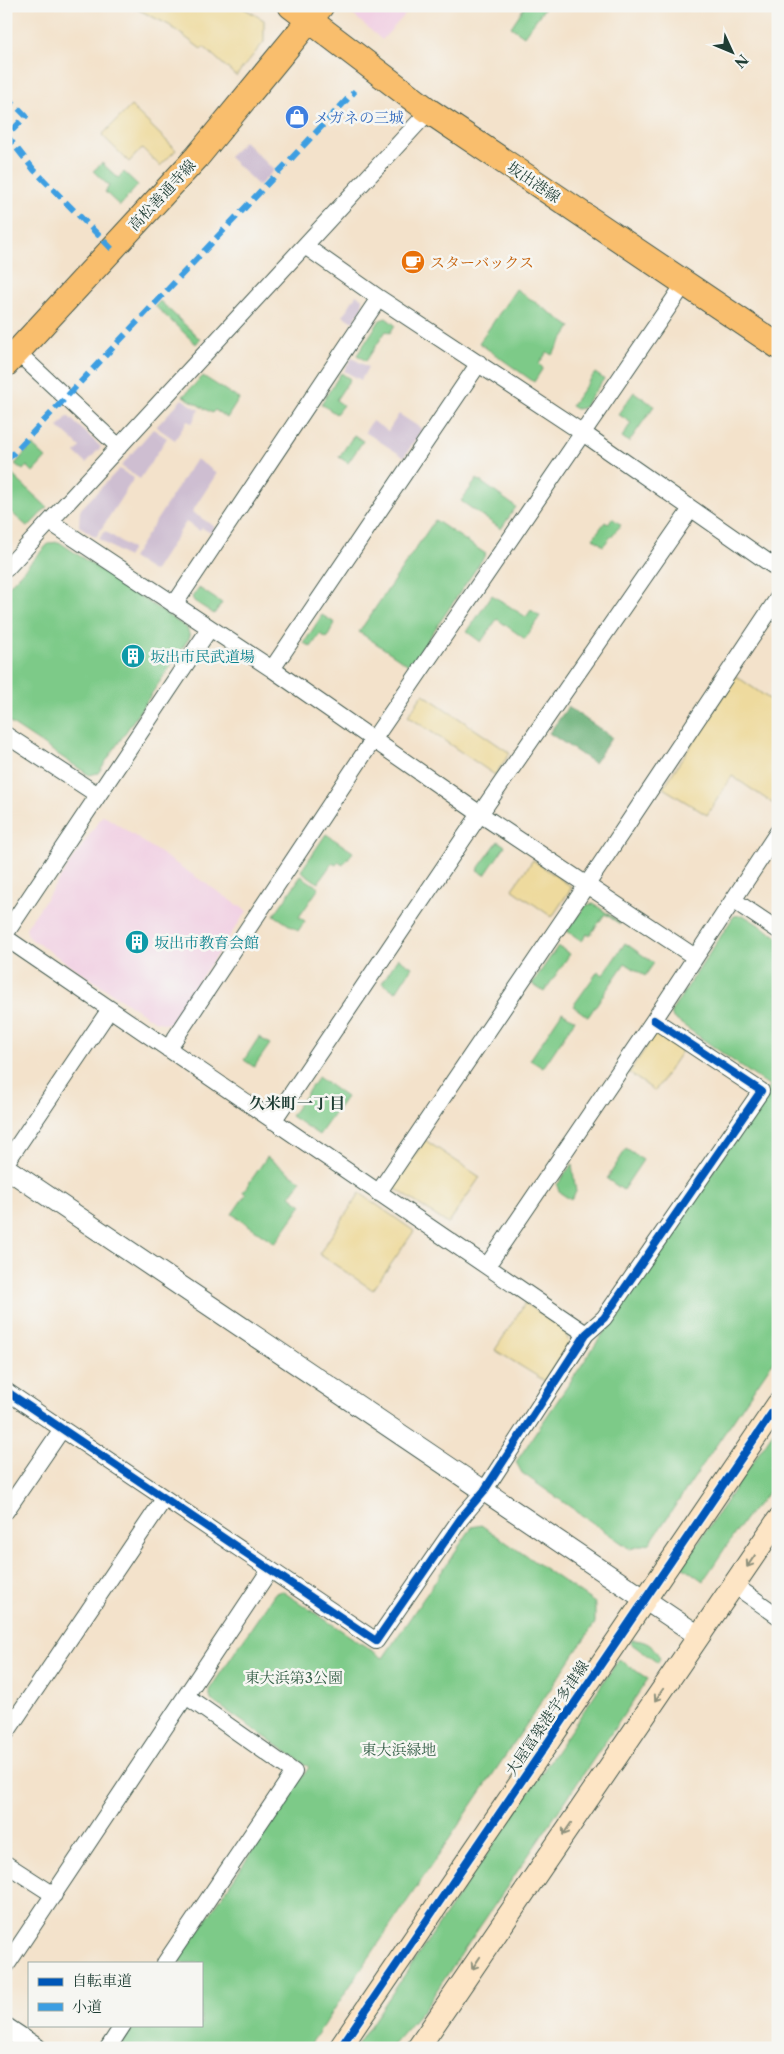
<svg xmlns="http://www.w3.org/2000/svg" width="784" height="2054" font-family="'Libre Caslon Text','Noto Serif JP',serif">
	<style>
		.built { fill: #f1d0e3 }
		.industrial { fill: #cebed1 }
		.green { fill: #7dca88; stroke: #4e845e }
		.forest { fill: #66ae74; stroke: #427654 }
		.sand { fill: #eeda9e; stroke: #868c69 }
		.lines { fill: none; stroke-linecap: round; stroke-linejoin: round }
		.minor-casing { stroke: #3f564b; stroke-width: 18 }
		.tertiary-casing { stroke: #3f564b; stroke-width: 22 }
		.secondary-casing { stroke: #3f564b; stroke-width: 24 }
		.primary-casing { stroke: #3f564b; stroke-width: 27 }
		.minor { stroke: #fff; stroke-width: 16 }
		.tertiary { stroke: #fff; stroke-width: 20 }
		.secondary { stroke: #fde5c5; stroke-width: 22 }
		.primary { stroke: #f9be6d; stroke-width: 25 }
		.quiet { stroke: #3c9ee2; stroke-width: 6; stroke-dasharray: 12 6; stroke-linecap: butt }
		.cycleway-casing { stroke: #f6f6f2; stroke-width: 11 }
		.cycleway { stroke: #0057b8; stroke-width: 8 }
		.oneway { stroke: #8e917c }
		.labels { text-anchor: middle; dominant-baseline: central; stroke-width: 5; stroke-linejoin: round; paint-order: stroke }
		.shop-label { font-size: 15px; fill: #366cbe; stroke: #f6f6f2; text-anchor: start }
		.street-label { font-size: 15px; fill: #1f3d34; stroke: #f6f6f2 }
		.food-label { font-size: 15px; fill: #c56008; stroke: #f6f6f2; text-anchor: start }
		.culture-label { font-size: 15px; fill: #0d838f; stroke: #f6f6f2; text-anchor: start }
		.park-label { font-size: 15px; fill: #366049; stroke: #f6f6f2 }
		.neighbourhood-label { font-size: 16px; font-weight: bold; fill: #1f3d34; stroke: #f6f6f2 }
	</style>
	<rect width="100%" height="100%" fill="#f6f6f2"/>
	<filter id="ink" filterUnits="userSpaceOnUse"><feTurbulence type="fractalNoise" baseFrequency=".02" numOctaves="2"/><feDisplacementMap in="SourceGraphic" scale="10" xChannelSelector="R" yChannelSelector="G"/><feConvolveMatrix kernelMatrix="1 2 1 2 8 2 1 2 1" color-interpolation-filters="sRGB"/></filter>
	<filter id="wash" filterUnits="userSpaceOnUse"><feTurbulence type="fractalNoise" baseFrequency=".0096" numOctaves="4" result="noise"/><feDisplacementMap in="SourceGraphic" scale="20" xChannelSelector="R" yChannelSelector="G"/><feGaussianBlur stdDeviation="1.12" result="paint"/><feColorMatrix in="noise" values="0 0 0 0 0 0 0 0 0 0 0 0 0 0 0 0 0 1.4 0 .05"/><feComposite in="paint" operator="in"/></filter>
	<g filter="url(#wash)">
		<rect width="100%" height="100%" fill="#f3e2cb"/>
		<path class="built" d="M350,6H413L382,40L351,13Z
			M103,815L247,911L169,1024L154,1021L28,937L26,928Z"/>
		<path class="industrial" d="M244,141L274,170L259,186L229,157Z
			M356,295L363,299L362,308L353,322L343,316Z
			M352,358L368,367L361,380L344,371Z
			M182,399L199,410L192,423L187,421L175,440L156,427Z
			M399,414L422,429L404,457L365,432L372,421L388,431Z
			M68,416L101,447L86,463L75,453L80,447L58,427Z
			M153,429L167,438L140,479L121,466Z
			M196,459L217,473L192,512L215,527L211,533L202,528L200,531L186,522L154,572L132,558Z
			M119,469L134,478L96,537L79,526L80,510Z
			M105,531L132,549L127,557L99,539Z"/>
		<path class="green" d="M525,6H546L524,36L511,27Z
			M102,163L118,178L124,172L138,185L120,206L105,192L109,186L93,171Z
			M516,289L571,327L552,355L547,352L539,364L543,368L534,382L479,343Z
			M160,301L200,339L196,344L155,306Z
			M386,318L395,325L390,333L386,331L366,361L357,355L380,320Z
			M341,373L350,379L336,400L343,405L336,414L321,404Z
			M595,373L604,379L583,408L576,409L571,406Z
			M203,376L239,399L227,418L215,410L212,413L183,396Z
			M634,392L654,406L629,442L622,437L631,423L618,414Z
			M354,435L363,441L348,463L339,457Z
			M32,445L46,458L33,472L27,466L23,470L15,464Z
			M8,471L47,507L28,527L6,508V473Z
			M477,479L516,507L501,529L461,501Z
			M612,518L621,525L603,546L593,538L605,522L608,524Z
			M435,520L486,554L410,666L359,632Z
			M59,542L187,628L190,637L98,773L89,775L6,720V589L49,543Z
			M199,588L222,603L214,614L194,601L192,597Z
			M492,595L526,617L531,610L540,616L525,639L497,619L481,642L467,632Z
			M322,615L335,623L327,638L320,634L311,647L304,643Z
			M326,834L353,852L343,865L338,862L336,865L332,863L318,883L301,871Z
			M498,841L505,846L485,875L477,870Z
			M301,876L319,888L299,917L305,921L298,931L274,915Z
			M594,904L621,923L620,924L605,914L590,935L587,934L582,941L567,931L586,905Z
			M743,915L778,937V1354L650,1543L630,1549L522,1473L516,1462L770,1087L673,1018L671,1012L734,916Z
			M625,943L654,963L645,976L625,963L588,1017L573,1006L598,971L603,975Z
			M558,946L570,954L544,992L532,984Z
			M398,958L412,967L396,992L382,983Z
			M562,1012L575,1020L543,1068L530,1060Z
			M259,1037L270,1044L254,1067L244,1060Z
			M318,1077L346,1097L319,1135L291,1116Z
			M626,1149L643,1160L623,1190L607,1179Z
			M267,1157L301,1181L290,1196L302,1205L275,1243L232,1214L246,1194L243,1192Z
			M572,1164L576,1192L571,1200L559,1192L557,1185Z
			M778,1425V1482L744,1520L703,1581L682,1566Z
			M481,1525L595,1603V1623L308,2048H119L134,2025H201V1963H177L309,1767L211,1700L209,1690L275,1593L282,1591L383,1658L472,1527Z
			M632,1640C646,1640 655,1646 660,1659L658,1663L630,1643Z
			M619,1659L648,1679L424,2009L390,2048H355Z"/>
		<path class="forest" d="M568,707L612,737L594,763L549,733Z"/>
		<path class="sand" d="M131,6H240L264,20V42L236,76L204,47L201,49L169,25Z
			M131,106L176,150L160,166L142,148L129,162L102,135Z
			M736,676L778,705V807L732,776L707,815L663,788Z
			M423,694L510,753L495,775L408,716Z
			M533,860L572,887L552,917L512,889Z
			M655,1034L682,1051L655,1091L629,1073Z
			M425,1140L480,1177L448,1224L393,1187Z
			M360,1193L414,1231L373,1290L319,1254Z
			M525,1303L565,1329L569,1344L545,1381L495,1350Z"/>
	</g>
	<g filter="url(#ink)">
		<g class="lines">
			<g class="minor-casing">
				<path id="minor" d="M305,246L379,298L583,433L778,569
					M17,352L119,447
					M50,522L272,669L480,814L695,957
					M6,569L429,111
					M174,605L379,298
					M272,669L479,363
					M6,735L98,795
					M733,900L778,930
					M6,933L210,628
					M6,938L586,1334
					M168,1049L373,740L685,283
					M273,1121L480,814L691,509
					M6,1163L110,1009
					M378,1193L586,886L778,598
					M487,1266L654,1020L778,832
					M6,1391L376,1641L461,1518L484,1491L586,1334L604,1318L761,1091L654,1020
					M6,1511L62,1429
					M734,1585L778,1616
					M6,1733L164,1499
					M6,1864L54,1895
					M165,1963L294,1772L186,1696
					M6,1966L269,1571
					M108,2048L123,2025"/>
			</g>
			<g class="tertiary-casing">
				<path id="tertiary" d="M6,1168L699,1636
					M6,2028L36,2048"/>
			</g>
			<g class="secondary-casing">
				<path id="secondary" d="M340,2048L778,1404
					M418,2048L778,1520"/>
			</g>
			<g class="primary-casing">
				<path id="primary" d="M291,6L429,111L778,346
					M6,364L197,157L321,6"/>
			</g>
			<use href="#minor" class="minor"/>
			<use href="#tertiary" class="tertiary"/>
			<use href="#secondary" class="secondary"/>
			<use href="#primary" class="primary"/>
			<path class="quiet" d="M6,96L26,116L7,136L34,170L112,249
				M6,461L355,91"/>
			<g class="cycleway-casing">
				<path id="cycleway" d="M6,1391L376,1641L461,1518L484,1491L586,1334L604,1318L761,1091L654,1020
					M340,2048L778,1404"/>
			</g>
			<use href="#cycleway" class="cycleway"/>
		</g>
		<defs><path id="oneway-shaft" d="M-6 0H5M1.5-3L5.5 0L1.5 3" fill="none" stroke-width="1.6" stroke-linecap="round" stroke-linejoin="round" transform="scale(1.25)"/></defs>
		<g class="oneway">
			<use href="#oneway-shaft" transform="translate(751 1561) rotate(124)"/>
			<use href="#oneway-shaft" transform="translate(659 1695) rotate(124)"/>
			<use href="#oneway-shaft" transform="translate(567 1829) rotate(124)"/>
			<use href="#oneway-shaft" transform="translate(476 1963) rotate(124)"/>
		</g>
	</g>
	<defs>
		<g id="shop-disc" transform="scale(1.25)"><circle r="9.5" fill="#3f7fe0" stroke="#f6f6f2"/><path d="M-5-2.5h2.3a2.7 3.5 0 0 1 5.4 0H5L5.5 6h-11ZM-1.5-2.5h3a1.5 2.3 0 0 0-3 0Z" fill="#fff"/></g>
		<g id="cafe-disc" transform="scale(1.25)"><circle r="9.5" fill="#e8710a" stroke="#f6f6f2"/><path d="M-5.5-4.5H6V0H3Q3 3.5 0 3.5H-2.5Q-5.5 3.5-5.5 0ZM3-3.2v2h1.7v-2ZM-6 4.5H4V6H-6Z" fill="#fff"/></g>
		<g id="building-disc" transform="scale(1.25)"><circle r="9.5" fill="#0f9aa8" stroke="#f6f6f2"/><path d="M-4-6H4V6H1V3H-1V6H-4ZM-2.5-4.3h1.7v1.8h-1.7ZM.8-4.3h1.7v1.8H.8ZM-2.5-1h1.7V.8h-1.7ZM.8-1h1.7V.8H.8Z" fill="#fff"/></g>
	</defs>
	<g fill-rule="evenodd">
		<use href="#shop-disc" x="297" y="117"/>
		<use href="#cafe-disc" x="413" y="262"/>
		<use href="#building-disc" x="133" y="656"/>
		<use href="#building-disc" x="137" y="942"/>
	</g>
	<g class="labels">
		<g class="shop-label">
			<text x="314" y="117">メガネの三城</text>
		</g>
		<g class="street-label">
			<text transform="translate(534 182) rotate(34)">坂出港線</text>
			<text transform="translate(162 195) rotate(-47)">高松善通寺線</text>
			<text transform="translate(547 1718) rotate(-56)">大屋冨築港宇多津線</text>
		</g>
		<g class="food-label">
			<text x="430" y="262">スターバックス</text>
		</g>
		<g class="culture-label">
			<text x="150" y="656">坂出市民武道場</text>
			<text x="154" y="942">坂出市教育会館</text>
		</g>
		<g class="park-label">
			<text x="294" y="1677">東大浜第3公園</text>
			<text x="399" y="1749">東大浜緑地</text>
		</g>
		<g class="neighbourhood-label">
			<text x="297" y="1103">久米町一丁目</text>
		</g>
	</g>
	<rect width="784" height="2054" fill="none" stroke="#f6f6f2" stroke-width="25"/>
	<rect x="28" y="1962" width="175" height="65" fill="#f6f6f2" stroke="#a0aca6"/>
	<rect x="38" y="1978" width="25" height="8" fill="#0057b8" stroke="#a0aca6"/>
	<text x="72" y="1986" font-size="15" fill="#1f3d34">自転車道</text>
	<rect x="38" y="2003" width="25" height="8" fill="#3c9ee2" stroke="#a0aca6"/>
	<text x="72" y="2012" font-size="15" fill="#1f3d34">小道</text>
	<g transform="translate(732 52) rotate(134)" stroke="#f6f6f2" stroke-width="4" paint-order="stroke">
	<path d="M0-4L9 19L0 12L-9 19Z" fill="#1f3d34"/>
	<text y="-8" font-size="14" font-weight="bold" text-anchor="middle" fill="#1f3d34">N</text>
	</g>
</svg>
